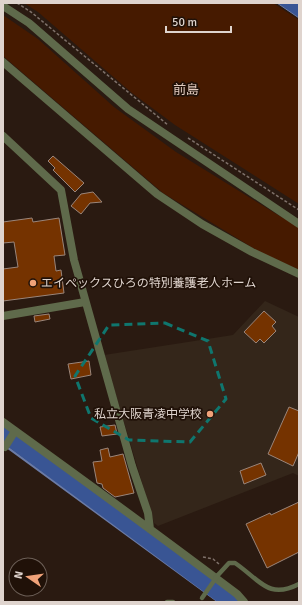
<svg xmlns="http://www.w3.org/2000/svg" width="302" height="605" font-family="Signika,'Noto Sans JP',sans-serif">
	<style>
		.education { fill: #34261a }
		.green { fill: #461a00 }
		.water { fill: #395594; stroke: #6b7ba5 }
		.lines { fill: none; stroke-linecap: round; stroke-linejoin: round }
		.stream { stroke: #6b7ba5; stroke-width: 2.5 }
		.river { stroke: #395594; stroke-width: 16 }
		.building { fill: #753300; stroke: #9a857a }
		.path { stroke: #7f716a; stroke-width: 1.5; stroke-dasharray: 3 2; stroke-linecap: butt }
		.lane { stroke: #5f6a4b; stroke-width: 4.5 }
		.street { stroke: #5f6a4b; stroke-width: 8 }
		.lane-bridge { stroke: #5f6a4b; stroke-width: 4.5 }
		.marked { fill: none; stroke: #0f766e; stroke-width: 3; stroke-dasharray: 8 5; stroke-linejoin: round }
		.poi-dot { fill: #f0a279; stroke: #201108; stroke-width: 1.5 }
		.labels { text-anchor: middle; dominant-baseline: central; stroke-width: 3.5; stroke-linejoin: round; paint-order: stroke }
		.poi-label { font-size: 12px; fill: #dfd4ce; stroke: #201108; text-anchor: start }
		.neighbourhood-label { font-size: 13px; fill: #e2cbbf; stroke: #201108 }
	</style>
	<rect width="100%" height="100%" fill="#2a1a11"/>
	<path class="education" d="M265,301L299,317V476L293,473L158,526L154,523L104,355L233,335Z"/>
	<path class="green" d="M24,3H273L299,20V204L175,125L132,93L38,12Z
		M3,15L38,39L114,107L176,152L278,215L299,226V270L258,251L163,193L3,56Z"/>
	<path class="water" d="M277,3H299V18Z"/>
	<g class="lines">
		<path class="stream" d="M7,447L219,602"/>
		<path class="river" d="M3,433L231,602"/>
	</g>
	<path class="building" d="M53,156L84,183L75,192L53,170L55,168L48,161Z
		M93,192L102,202L90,203L81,214L71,206L81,194Z
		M32,218L33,222L59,218L65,255L54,256L56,271L61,270L64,293L3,301V269L18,267L14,242L3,243V222Z
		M264,311L276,322L272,326L276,331L264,343L260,339L256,343L244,332Z
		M49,314L50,319L35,322L34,316Z
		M89,361L91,375L71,379L68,364Z
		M289,407L299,411V452L293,466L268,454Z
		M115,425L117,434L102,436L100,427Z
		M108,448L110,457L123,454L134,493L115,497L103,488L102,484L97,483L93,462L102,461L100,450Z
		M261,463L266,475L244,484L240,471Z
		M299,502V552L267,568L246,524L270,513L271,515Z"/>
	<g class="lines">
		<path class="path" d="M17,3L31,12L168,125
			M188,138L299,210
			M203,557L213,559L219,564"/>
		<path class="lane" d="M218,575L229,563H235C260,580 268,600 299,584
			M167,602H173"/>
		<path class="street" d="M3,6L29,23L128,109L299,224
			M3,62L157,194L202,224L252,252L299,274
			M3,136L61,190L74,260L132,466L148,513L150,529
			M3,316L85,302
			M3,422C82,479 160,536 237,594L244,602
			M5,447L15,431"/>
		<path class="lane-bridge" d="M202,598L218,575"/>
	</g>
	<path class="marked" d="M165,323L208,341L226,399L190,442L129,440L91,418L75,376L109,325Z"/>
	<g class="poi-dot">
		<circle cx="33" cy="283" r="4"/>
		<circle cx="210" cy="414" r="4"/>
	</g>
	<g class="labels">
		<g class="poi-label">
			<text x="41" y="283">エイぺックスひろの特別養護老人ホーム</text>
			<text x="202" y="414" text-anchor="end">私立大阪青凌中学校</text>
		</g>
		<g class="neighbourhood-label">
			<text x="186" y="90">前島</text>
		</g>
	</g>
	<rect width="302" height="605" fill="none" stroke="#dfd4ce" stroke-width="8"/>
	<g transform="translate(28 577) rotate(283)"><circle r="19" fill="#201108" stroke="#6c5f57"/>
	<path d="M0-3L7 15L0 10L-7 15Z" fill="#f0a279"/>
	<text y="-6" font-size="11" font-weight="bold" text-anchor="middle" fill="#dfd4ce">N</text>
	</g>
	<path d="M166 26v6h65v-6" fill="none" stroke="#dfd4ce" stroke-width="2"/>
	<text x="172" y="26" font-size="12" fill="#dfd4ce" stroke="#201108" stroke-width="3" paint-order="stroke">50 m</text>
</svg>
